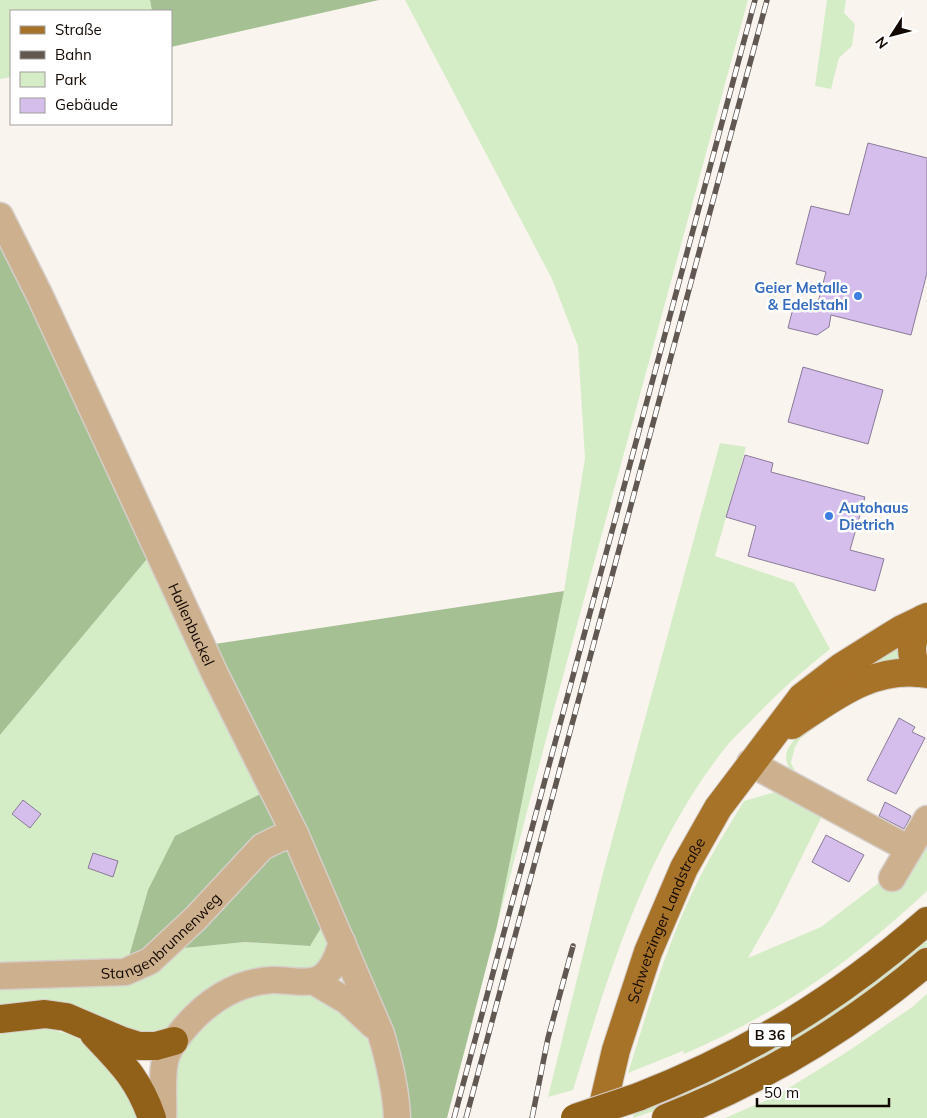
<svg xmlns="http://www.w3.org/2000/svg" width="927" height="1118" font-family="Mulish,sans-serif">
	<style>
		.green { fill: #d5edc6 }
		.forest { fill: #a5c093 }
		.building { fill: #d5bdec; stroke: #8a7b98 }
		.lines { fill: none; stroke-linecap: round; stroke-linejoin: round }
		.minor-casing { stroke: #d5cec9; stroke-width: 29 }
		.major-casing { stroke: #d5cec9; stroke-width: 30 }
		.highway-casing { stroke: #d5cec9; stroke-width: 30 }
		.minor { stroke: #cdb08d; stroke-width: 26 }
		.major { stroke: #a77328; stroke-width: 28 }
		.highway { stroke: #916119; stroke-width: 28 }
		.rail-casing { stroke: #615852; stroke-width: 5.5 }
		.rail { stroke: #fff; stroke-width: 4; stroke-dasharray: 11; stroke-linecap: butt }
		.highway-bridge-casing { stroke: #d5cec9; stroke-width: 30; stroke-linecap: butt }
		.highway-bridge { stroke: #916119; stroke-width: 28 }
		.shop-dot { fill: #3f7fe0; stroke: #fff; stroke-width: 2 }
		.labels { text-anchor: middle; dominant-baseline: central; stroke-width: 5; stroke-linejoin: round; paint-order: stroke }
		.shield { fill: #fff; stroke: #5a534f; stroke-width: 1 }
		.shield-label { font-size: 14px; font-weight: bold; fill: #130903 }
		.shop-label { font-size: 15px; font-weight: bold; fill: #366cbe; stroke: #fff; text-anchor: end }
		.street-label { font-size: 15px; fill: #130903; stroke: #fff }
	</style>
	<rect width="100%" height="100%" fill="#faf4ef"/>
	<path class="green" d="M0,0H150L152,11H11V77L0,79Z
		M405,0H748L554,709L497,926L564,591L585,458L578,346L552,279Z
		M827,0H846L844,13L855,24L852,46L839,58L831,89L815,86Z
		M720,443L746,447L715,556L794,583L830,649C801,672 774,696 749,723C741,731 732,739 725,748C646,849 610,969 573,1090L548,1097L603,873Z
		M152,553L265,792L148,890L127,963L0,970V735Z
		M899,639L904,662L866,667Z
		M871,685H925L879,687L844,704L824,720L800,739L795,747L791,763L795,771L803,780C762,755 805,729 829,713C843,704 857,694 871,685Z
		M779,791L824,812L776,909L748,958L821,927L885,878L927,839V891C886,929 843,965 796,995C760,1018 723,1037 684,1054L683,1051L628,1073C646,1016 662,959 687,904C703,868 723,835 744,801Z
		M326,920L330,954L321,966L182,1015L164,1030L150,1037L43,1002L13,1003L0,1006V978L26,977L175,949L245,942L310,946Z
		M927,938V948L893,976L775,1055L657,1110L633,1118L634,1112C712,1080 788,1045 856,996C881,978 904,958 927,938Z
		M296,992L320,999L343,1013L360,1030L375,1051L389,1118H173L175,1075L183,1051L212,1014L252,994Z
		M927,994V1118H725L776,1096L850,1050L912,1007Z
		M28,1028L50,1029L71,1035L96,1048L144,1118H0V1033Z"/>
	<path class="forest" d="M150,0H379L171,47V11H152Z
		M0,222L152,553L0,735Z
		M564,591L497,926L447,1118H403L326,920L310,946L245,942L175,949L127,963L148,890L175,836L277,786L208,645Z"/>
	<path class="building" d="M868,143L927,158V273L911,335L831,315L829,327L817,335L788,328L794,304L816,310L826,272L796,264L811,206L849,215Z
		M803,367L883,390L868,444L788,422Z
		M745,455L773,463L771,472L865,497L850,550L884,559L875,591L748,556L756,526L726,517Z
		M899,718L915,727L912,732L925,738L896,794L867,780Z
		M23,800L41,814L30,828L12,814Z
		M885,802L911,816L904,829L879,816Z
		M826,835L864,855L849,882L812,862Z
		M93,853L118,861L113,877L88,868Z"/>
	<g class="lines">
		<g class="minor-casing">
			<g id="minor">
				<path id="s1" d="M0,216L40,296L215,674L295,834L381,1034C389,1061 396,1089 397,1118"/>
				<path d="M750,763L909,849"/>
				<path d="M892,878L927,819"/>
				<path id="s2" d="M0,976L125,972L150,961L196,918L262,847L278,839L295,834"/>
				<path d="M313,981L347,1001L374,1026"/>
				<path d="M163,1118C164,1099 161,1080 165,1061C167,1050 175,1040 182,1031C205,1003 234,982 272,980C287,979 307,986 321,978C333,970 338,956 342,942"/>
			</g>
		</g>
		<g class="major-casing">
			<g id="major">
				<path d="M918,673C908,649 911,641 923,619"/>
				<path d="M792,725C834,697 873,665 927,674"/>
				<path id="s3" d="M600,1118L616,1050L648,952L684,868L718,808L802,697L841,667L884,640L902,629L927,617"/>
			</g>
		</g>
		<g class="highway-casing">
			<path id="highway" d="M0,1019L45,1014L66,1017L120,1040L139,1046H156L174,1041
				M94,1034C122,1064 138,1078 152,1118
				M638,1097C748,1054 838,999 927,921
				M666,1118C761,1081 849,1028 927,962"/>
		</g>
		<use href="#minor" class="minor"/>
		<use href="#major" class="major"/>
		<use href="#highway" class="highway"/>
		<g class="rail-casing">
			<path id="rail" d="M454,1118L755,0
				M466,1118L767,0
				M532,1118L548,1038L573,946"/>
		</g>
		<use href="#rail" class="rail"/>
		<g class="highway-bridge-casing">
			<path id="highway-bridge" d="M575,1118L638,1097"/>
		</g>
		<use href="#highway-bridge" class="highway-bridge"/>
	</g>
	<g class="shop-dot">
		<circle cx="858" cy="296" r="5"/>
		<circle cx="829" cy="516" r="5"/>
	</g>
	<g class="labels">
		<rect class="shield" x="749" y="1023.5" width="42" height="23" rx="4"/>
		<g class="shield-label">
			<text x="770" y="1035">B 36</text>
		</g>
		<g class="shop-label">
			<text x="848" y="287">Geier Metalle<tspan x="848" dy="17">&amp; Edelstahl</tspan></text>
			<text x="839" y="507" text-anchor="start">Autohaus<tspan x="839" dy="17">Dietrich</tspan></text>
		</g>
		<g class="street-label">
			<text stroke="none"><textPath href="#s1" startOffset="451">Hallenbuckel</textPath></text>
			<text stroke="none"><textPath href="#s3" startOffset="209">Schwetzinger Landstraße</textPath></text>
			<text stroke="none"><textPath href="#s2" startOffset="174">Stangenbrunnenweg</textPath></text>
		</g>
	</g>
	<rect x="10" y="10" width="162" height="115" fill="#ffffff" stroke="#a19d9a"/>
	<rect x="20" y="26" width="25" height="8" fill="#a77328" stroke="#a19d9a"/>
	<text x="55" y="35" font-size="15" fill="#130903">Straße</text>
	<rect x="20" y="51" width="25" height="8" fill="#615852" stroke="#a19d9a"/>
	<text x="55" y="60" font-size="15" fill="#130903">Bahn</text>
	<rect x="20" y="72" width="25" height="15" fill="#d5edc6" stroke="#a19d9a"/>
	<text x="55" y="85" font-size="15" fill="#130903">Park</text>
	<rect x="20" y="98" width="25" height="15" fill="#d5bdec" stroke="#a19d9a"/>
	<text x="55" y="110" font-size="15" fill="#130903">Gebäude</text>
	<g transform="translate(892 35) rotate(234)" stroke="#ffffff" stroke-width="4" paint-order="stroke">
	<path d="M0-4L9 19L0 12L-9 19Z" fill="#130903"/>
	<text y="-8" font-size="14" font-weight="bold" text-anchor="middle" fill="#130903">N</text>
	</g>
	<path d="M757 1098v8h132v-8" fill="none" stroke="#130903" stroke-width="2.5"/>
	<text x="764" y="1098" font-size="15" fill="#130903" stroke="#ffffff" stroke-width="4" paint-order="stroke">50 m</text>
</svg>
